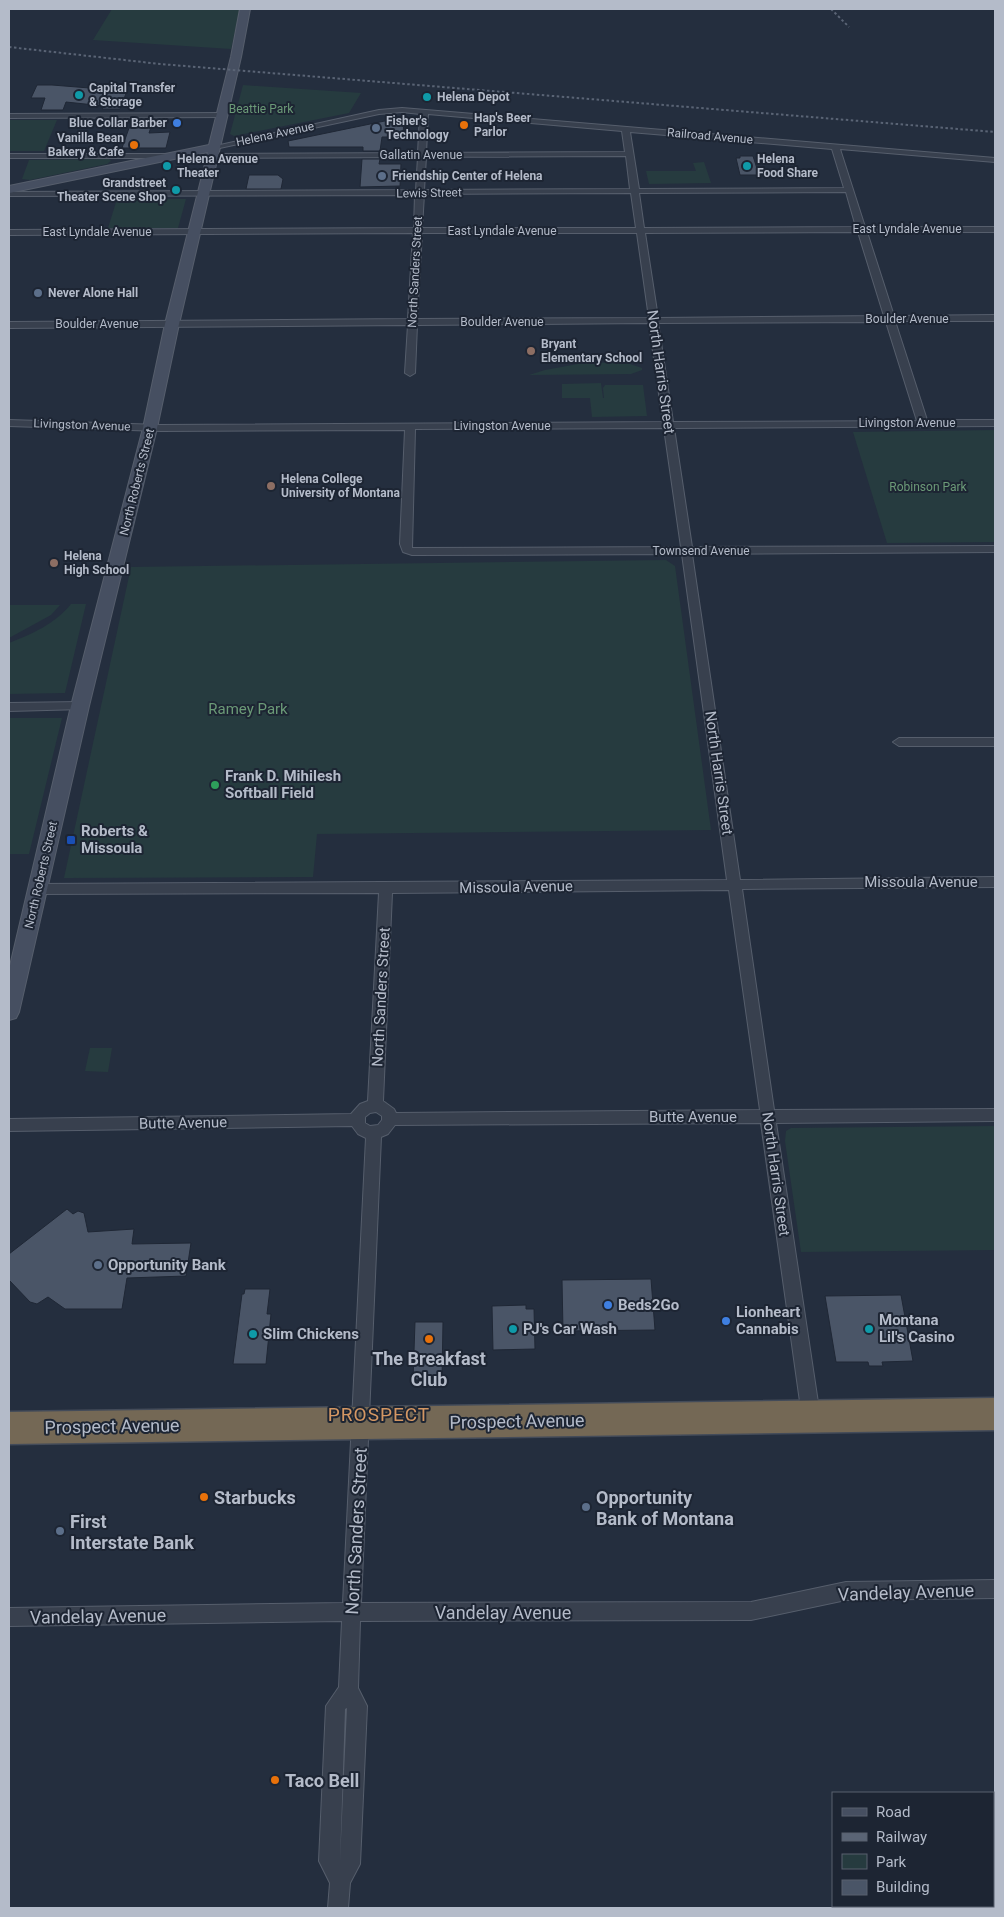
<svg xmlns="http://www.w3.org/2000/svg" width="1004" height="1917" font-family="Roboto,sans-serif">
	<style>
		.green { fill: #263b3f }
		.building { fill: #4a5567; stroke: #1f2735 }
		.lines { fill: none; stroke-linecap: round; stroke-linejoin: round }
		.street-casing { stroke: #565e6c; stroke-width: 2 }
		.secondary-casing { stroke: #565e6c; stroke-width: 2 }
		.highway-casing { stroke: #434b59; stroke-width: 3 }
		.street { fill: #38404e; fill-rule: evenodd }
		.secondary { fill: #464f61; fill-rule: evenodd }
		.highway { fill: #746855; fill-rule: evenodd }
		.rail { stroke: #5a6475; stroke-width: 2; stroke-dasharray: 2.5 2.5; stroke-linecap: butt }
		.culture-dot { fill: #0f9aa8; stroke: #1d2533; stroke-width: 2 }
		.shop-dot { fill: #3f7fe0; stroke: #1d2533; stroke-width: 2 }
		.food-dot { fill: #e8710a; stroke: #1d2533; stroke-width: 2 }
		.service-dot { fill: #5c6f8a; stroke: #1d2533; stroke-width: 2 }
		.education-dot { fill: #8d6e63; stroke: #1d2533; stroke-width: 2 }
		.leisure-dot { fill: #2e9e5b; stroke: #1d2533; stroke-width: 2 }
		.transit-dot { fill: #1a4fb4; stroke: #1d2533; stroke-width: 2 }
		.labels { text-anchor: middle; dominant-baseline: central; stroke-width: 4; stroke-linejoin: round; paint-order: stroke }
		.far-poi-label { font-size: 12px; font-weight: bold; fill: #b4bbc9; stroke: #1d2533; text-anchor: start }
		.far-park-label { font-size: 12px; fill: #6b9a77; stroke: #1d2533 }
		.far-street-label { font-size: 12px; fill: #b4bbc9; stroke: #1d2533 }
		.street-label { font-size: 15px; fill: #b4bbc9; stroke: #1d2533 }
		.park-label { font-size: 15px; fill: #6b9a77; stroke: #1d2533 }
		.poi-label { font-size: 15px; font-weight: bold; fill: #b4bbc9; stroke: #1d2533; text-anchor: start }
		.near-poi-label { font-size: 18px; font-weight: bold; fill: #b4bbc9; stroke: #1d2533; text-anchor: start }
		.near-street-label { font-size: 18px; fill: #b4bbc9; stroke: #1d2533 }
		.near-neighbourhood-label { font-size: 19px; letter-spacing: 1px; fill: #d49763; stroke: #1d2533 }
	</style>
	<rect width="100%" height="100%" fill="#242e3e"/>
	<path class="green" d="M112,9H240L231,49L93,40Z
		M243,85L361,93L349,113L234,136L230,134Z
		M9,120H57L44,151H9Z
		M109,159L111,161L107,164L30,180L22,179L29,160Z
		M704,162L711,183L649,184L646,171H696L693,163Z
		M117,199H186L178,228H108Z
		M589,362L630,364L642,368V370L631,374L529,375L545,370Z
		M601,383L603,398H604L603,388L605,385H643L647,416L592,417L590,398H562V384Z
		M995,430V542L887,543L853,432Z
		M666,560L675,566L711,830L317,834L313,877L64,878L131,567Z
		M71,604H86L65,693L9,694V643C32,634 55,624 71,604Z
		M9,605H60L51,615L9,638Z
		M9,718H62L29,854H9Z
		M90,1048H112L108,1072L85,1071Z
		M995,1126V1250L801,1252L785,1141L786,1131L791,1128Z"/>
	<path class="building" d="M37,85H52L127,91L120,109H102L104,106L66,102L63,110H41L45,98H31Z
		M404,117L403,137H382L380,151H363V147H289L288,141Z
		M151,127L149,133L170,132L166,148H122L129,128Z
		M740,156H753L759,175H740L736,158H740Z
		M362,159H380L379,164H401L400,186L360,187Z
		M249,175H278L283,179L281,189H246Z
		M67,1209L73,1214L78,1211L84,1213L88,1232L134,1229L132,1244L191,1243L186,1276L127,1278L122,1309H65L48,1297L37,1304L30,1302L9,1280V1254Z
		M651,1279L655,1330L563,1331L562,1280Z
		M245,1289H270L267,1314H271L266,1364H233L242,1294H244Z
		M901,1295L913,1361L882,1362L883,1366H869L868,1362H836L825,1296Z
		M526,1305V1309H534L535,1349L493,1350L492,1306Z
		M415,1322H443L442,1379L413,1380Z"/>
	<g class="lines">
		<g class="street-casing">
			<path id="street" d="M402,108L995,158V162L840,149L865,227H995V232H867L894,316L995,315V321H895L927,420H995V426L674,428L692,547L995,546V552L692,554L740,880L995,877V887L742,889L774,1110L995,1109V1121L776,1123L820,1416L817,1422L811,1424L805,1422L802,1416L761,1123L395,1125L388,1134L381,1137L361,1603L751,1602L846,1582L995,1580V1598L846,1600L751,1620L360,1621L358,1688L367,1706L360,1864L350,1883L348,1908H328L330,1883L319,1861L326,1706L339,1687L342,1621L9,1626V1608L343,1603L366,1138L358,1134L352,1126L9,1131V1119L351,1114L360,1104L368,1101L379,893L38,894L33,893L31,889L33,885L38,884L727,880L682,554L412,555L403,552L400,544L405,430L161,431L9,426V420L161,425L663,422L649,323L417,325L415,373L410,376L405,373L408,325L9,328V322L408,319L413,233L9,235V230L414,228L415,195L9,196V192L416,190L418,157L212,158L208,156L212,154L418,153L420,114L402,112L379,114L215,149L211,147L379,110ZM428,114L622,131L625,152L426,153ZM630,132L832,149L844,188L639,189ZM626,156L630,189L424,190L426,157ZM846,192L856,227L644,228L639,193ZM631,193L636,228H422L424,194ZM858,232L884,316L658,318L645,233ZM422,233H637L649,318L417,319ZM886,322L917,421L673,422L658,323ZM664,428L681,547L412,548L415,429ZM729,890L760,1110L396,1113L394,1109L383,1101L392,893ZM376,1112L382,1116V1120L378,1125L370,1126L365,1123V1117L370,1113ZM347,1708L340,1861L345,1709Z
				M222,113H225V117L9,118V114Z
				M9,154H171L175,156L171,158H9Z
				M80,702L84,703L86,706L84,709L9,711V703Z
				M899,738H995V746H899L893,742Z"/>
		</g>
		<g class="secondary-casing">
			<path id="secondary" d="M240,9H250L241,57L179,324L157,428L89,706L19,1012L16,1018L9,1020V970L71,706L143,428L165,324L208,152L9,193V186L209,145L231,57Z"/>
		</g>
		<g class="highway-casing">
			<path id="highway" d="M995,1398V1430L9,1444V1412Z"/>
		</g>
		<use href="#street" class="street"/>
		<use href="#secondary" class="secondary"/>
		<use href="#highway" class="highway"/>
		<path class="rail" d="M831,9L849,27
			M9,47L160,64L995,132"/>
	</g>
	<g class="culture-dot">
		<circle cx="79" cy="95" r="5"/>
		<circle cx="427" cy="97" r="5"/>
		<circle cx="167" cy="166" r="5"/>
		<circle cx="747" cy="166" r="5"/>
		<circle cx="176" cy="190" r="5"/>
		<circle cx="513" cy="1329" r="5"/>
		<circle cx="869" cy="1329" r="5"/>
		<circle cx="253" cy="1334" r="5"/>
	</g>
	<g class="shop-dot">
		<circle cx="177" cy="123" r="5"/>
		<circle cx="608" cy="1305" r="5"/>
		<circle cx="726" cy="1321" r="5"/>
	</g>
	<g class="food-dot">
		<circle cx="464" cy="125" r="5"/>
		<circle cx="134" cy="145" r="5"/>
		<circle cx="429" cy="1339" r="5"/>
		<circle cx="204" cy="1497" r="5"/>
		<circle cx="275" cy="1780" r="5"/>
	</g>
	<g class="service-dot">
		<circle cx="376" cy="128" r="5"/>
		<circle cx="382" cy="176" r="5"/>
		<circle cx="38" cy="293" r="5"/>
		<circle cx="98" cy="1265" r="5"/>
		<circle cx="586" cy="1507" r="5"/>
		<circle cx="60" cy="1531" r="5"/>
	</g>
	<g class="education-dot">
		<circle cx="531" cy="351" r="5"/>
		<circle cx="271" cy="486" r="5"/>
		<circle cx="54" cy="563" r="5"/>
	</g>
	<circle class="leisure-dot" cx="215" cy="785" r="5"/>
	<rect class="transit-dot" x="66" y="835" width="10" height="10" rx="2.5"/>
	<g class="labels">
		<g class="far-poi-label">
			<text x="89" y="88">Capital Transfer<tspan x="89" dy="14">&amp; Storage</tspan></text>
			<text x="437" y="97">Helena Depot</text>
			<text x="474" y="118">Hap's Beer<tspan x="474" dy="14">Parlor</tspan></text>
			<text x="386" y="121">Fisher's<tspan x="386" dy="14">Technology</tspan></text>
			<text x="167" y="123" text-anchor="end">Blue Collar Barber</text>
			<text x="124" y="138" text-anchor="end">Vanilla Bean<tspan x="124" dy="14">Bakery &amp; Cafe</tspan></text>
			<text x="177" y="159">Helena Avenue<tspan x="177" dy="14">Theater</tspan></text>
			<text x="757" y="159">Helena<tspan x="757" dy="14">Food Share</tspan></text>
			<text x="392" y="176">Friendship Center of Helena</text>
			<text x="166" y="183" text-anchor="end">Grandstreet<tspan x="166" dy="14">Theater Scene Shop</tspan></text>
			<text x="48" y="293">Never Alone Hall</text>
			<text x="541" y="344">Bryant<tspan x="541" dy="14">Elementary School</tspan></text>
			<text x="281" y="479">Helena College<tspan x="281" dy="14">University of Montana</tspan></text>
			<text x="64" y="556">Helena<tspan x="64" dy="14">High School</tspan></text>
		</g>
		<g class="far-park-label">
			<text x="261" y="109">Beattie Park</text>
			<text x="928" y="487">Robinson Park</text>
		</g>
		<g class="far-street-label">
			<text transform="translate(275 134) rotate(-12)">Helena Avenue</text>
			<text transform="translate(710 136) rotate(5)">Railroad Avenue</text>
			<text x="421" y="155">Gallatin Avenue</text>
			<text transform="translate(429 193) rotate(-1)">Lewis Street</text>
			<text x="907" y="229">East Lyndale Avenue</text>
			<text x="502" y="231">East Lyndale Avenue</text>
			<text x="97" y="232">East Lyndale Avenue</text>
			<text transform="translate(415 272) rotate(-87)">North Sanders Street</text>
			<text x="907" y="319">Boulder Avenue</text>
			<text x="502" y="322">Boulder Avenue</text>
			<text x="97" y="324">Boulder Avenue</text>
			<text x="907" y="423">Livingston Avenue</text>
			<text transform="translate(82 425) rotate(2)">Livingston Avenue</text>
			<text x="502" y="426">Livingston Avenue</text>
			<text transform="translate(137 482) rotate(-76)">North Roberts Street</text>
			<text x="701" y="551">Townsend Avenue</text>
			<text transform="translate(41 875) rotate(-77)">North Roberts Street</text>
		</g>
		<g class="street-label">
			<text transform="translate(661 372) rotate(82)">North Harris Street</text>
			<text transform="translate(719 773) rotate(82)">North Harris Street</text>
			<text x="921" y="882">Missoula Avenue</text>
			<text transform="translate(516 887) rotate(-1)">Missoula Avenue</text>
			<text transform="translate(381 997) rotate(-87)">North Sanders Street</text>
			<text x="693" y="1117">Butte Avenue</text>
			<text transform="translate(183 1123) rotate(-1)">Butte Avenue</text>
			<text transform="translate(776 1174) rotate(82)">North Harris Street</text>
		</g>
		<g class="park-label">
			<text x="248" y="709">Ramey Park</text>
		</g>
		<g class="poi-label">
			<text x="225" y="776">Frank D. Mihilesh<tspan x="225" dy="17">Softball Field</tspan></text>
			<text x="81" y="831">Roberts &amp;<tspan x="81" dy="17">Missoula</tspan></text>
			<text x="108" y="1265">Opportunity Bank</text>
			<text x="618" y="1305">Beds2Go</text>
			<text x="736" y="1312">Lionheart<tspan x="736" dy="17">Cannabis</tspan></text>
			<text x="879" y="1320">Montana<tspan x="879" dy="17">Lil's Casino</tspan></text>
			<text x="523" y="1329">PJ's Car Wash</text>
			<text x="263" y="1334">Slim Chickens</text>
		</g>
		<g class="near-poi-label">
			<text x="429" y="1358" text-anchor="middle">The Breakfast<tspan x="429" dy="21">Club</tspan></text>
			<text x="214" y="1497">Starbucks</text>
			<text x="596" y="1497">Opportunity<tspan x="596" dy="21">Bank of Montana</tspan></text>
			<text x="70" y="1521">First<tspan x="70" dy="21">Interstate Bank</tspan></text>
			<text x="285" y="1780">Taco Bell</text>
		</g>
		<g class="near-street-label">
			<text transform="translate(517 1421) rotate(-1)">Prospect Avenue</text>
			<text transform="translate(112 1426) rotate(-1)">Prospect Avenue</text>
			<text transform="translate(356 1531) rotate(-87)">North Sanders Street</text>
			<text transform="translate(906 1592) rotate(-2)">Vandelay Avenue</text>
			<text x="503" y="1612">Vandelay Avenue</text>
			<text transform="translate(98 1616) rotate(-1)">Vandelay Avenue</text>
		</g>
		<g class="near-neighbourhood-label">
			<text x="379" y="1414">PROSPECT</text>
		</g>
	</g>
	<rect width="1004" height="1917" fill="none" stroke="#b4bbc9" stroke-width="20"/>
	<rect x="832" y="1792" width="162" height="115" fill="#1d2533" stroke="#59616f"/>
	<rect x="842" y="1808" width="25" height="8" fill="#464f61" stroke="#59616f"/>
	<text x="876" y="1817" font-size="15" fill="#b4bbc9">Road</text>
	<rect x="842" y="1833" width="25" height="8" fill="#5a6475" stroke="#59616f"/>
	<text x="876" y="1842" font-size="15" fill="#b4bbc9">Railway</text>
	<rect x="842" y="1854" width="25" height="15" fill="#263b3f" stroke="#59616f"/>
	<text x="876" y="1867" font-size="15" fill="#b4bbc9">Park</text>
	<rect x="842" y="1880" width="25" height="15" fill="#4a5567" stroke="#59616f"/>
	<text x="876" y="1892" font-size="15" fill="#b4bbc9">Building</text>
</svg>
